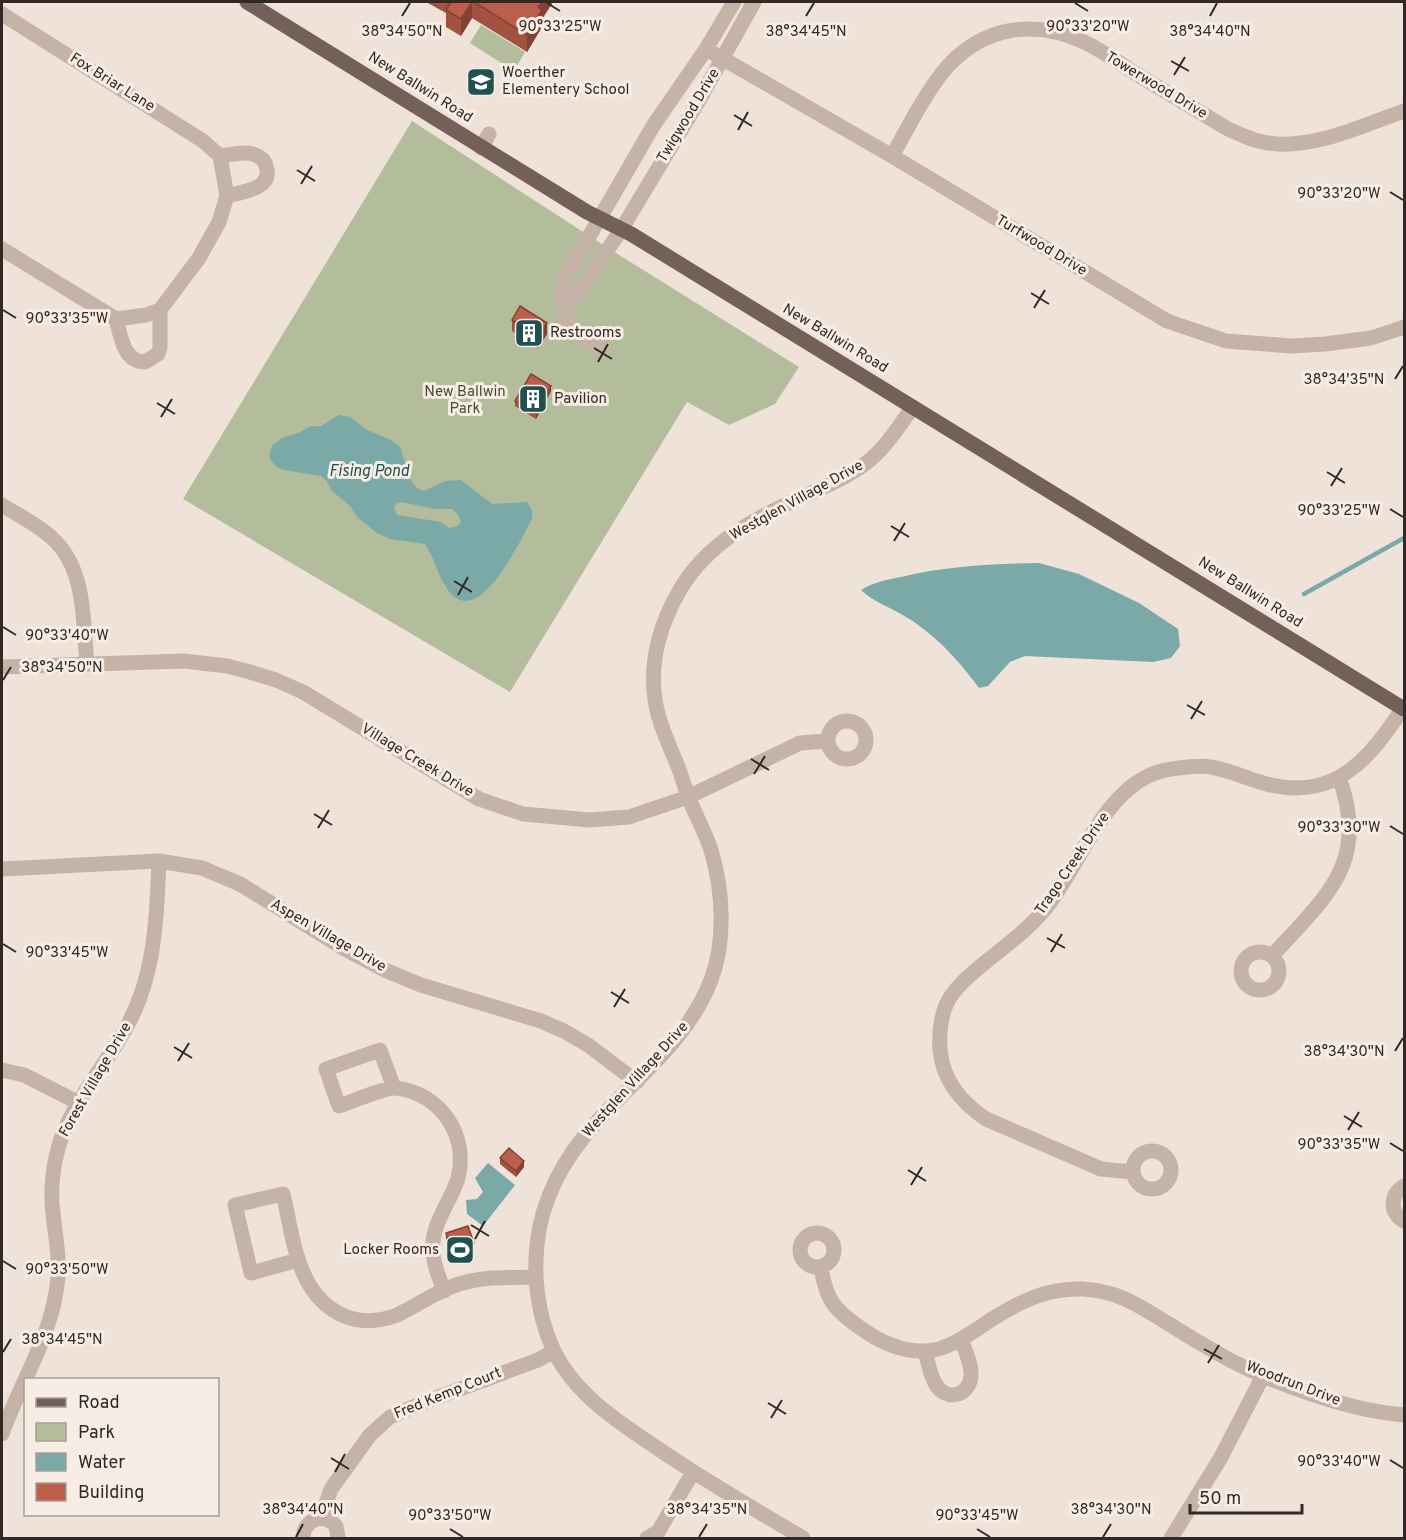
<svg xmlns="http://www.w3.org/2000/svg" width="1406" height="1540" font-family="Overpass,sans-serif">
	<style>
		.green { fill: #b3bc9b }
		.water { fill: #7ba9a8; fill-rule: evenodd }
		.lines { fill: none; stroke-linecap: round; stroke-linejoin: round }
		.stream { stroke: #7ba9a8; stroke-width: 4.5 }
		.minor { stroke: #c5b3a7; stroke-width: 15 }
		.major { stroke: #736059; stroke-width: 15 }
		.wall { fill: #a15240 }
		.shaded-wall { fill: #834234 }
		.building { fill: #bb5f4b; stroke: #834234; stroke-width: 1.5 }
		.ticks { fill: none; stroke: #322927; stroke-width: 2 }
		.labels { text-anchor: middle; dominant-baseline: central; stroke-width: 6; stroke-linejoin: round; paint-order: stroke }
		.poi-label { font-size: 15px; fill: #322927; stroke: #f7ede5; text-anchor: start }
		.street-label { font-size: 15px; fill: #322927; stroke: #f7ede5 }
		.park-label { font-size: 15px; fill: #444e2d; stroke: #f7ede5 }
		.water-label { font-size: 16px; font-style: italic; fill: #205050; stroke: #f7ede5 }
		.ticks-label { font-size: 15px; text-anchor: middle; fill: #322927; stroke: #f7ede5; stroke-width: 6; stroke-linejoin: round; paint-order: stroke }
	</style>
	<rect width="100%" height="100%" fill="#efe3d9"/>
	<path class="green" d="M481,25L525,52L514,71L470,43Z
		M412,121L608,248L799,367L775,404L729,425L687,402L510,692L183,499Z"/>
	<path class="water" d="M339,415L350,417L367,430L389,439L400,447L410,479L417,488L424,491L445,481L461,480L492,504L527,502L532,510V519C520,540 479,632 448,590C437,575 435,558 425,544L390,539L377,533L358,518L350,506L332,491L326,480L321,476L284,470L277,467L272,462L269,456L272,446L282,438L298,433L311,426H321ZM402,502L435,509H452L458,515L461,522L457,526L449,528L441,522L397,515L394,507L397,503Z
		M1039,563L1079,574L1139,603L1178,629L1180,646L1171,658L1153,662L1025,656L1010,662L988,686L979,688C957,658 933,632 901,614C887,606 874,602 861,590C874,582 886,580 901,577C946,566 992,564 1039,563Z
		M488,1163L515,1185L483,1226L467,1214L466,1200L477,1199L483,1192L475,1178Z"/>
	<g class="lines">
		<path class="stream" d="M1304,594L1404,538"/>
		<path class="minor" d="M2,14L203,141L220,156L227,196L219,222L199,258L160,310
			M706,49L892,156L1167,321L1226,341L1291,346L1325,344L1371,338L1404,327
			M481,148L489,134
			M220,156C230,155 244,151 253,154C259,156 265,160 266,166C274,189 242,192 227,196
			M892,156C909,126 925,93 947,67C984,26 1035,19 1084,42C1103,51 1121,64 1138,75C1168,93 1198,111 1228,129C1241,135 1254,141 1268,143C1313,150 1363,125 1404,111
			M2,249L116,319L146,315L160,310
			M564,314L621,230L698,102L754,2
			M116,319C121,336 123,362 145,362L158,354L160,348V310
			M604,350L571,330C563,313 558,298 564,280L653,126L706,49L734,2
			M2,505C18,515 38,525 52,538C86,568 83,622 87,664
			M2,667L184,661L227,666L250,672L276,680L303,692L479,799L523,814L568,818L589,820L629,817L688,797L800,743L828,741
			M828 740a19 19 0 1 1 38 0a19 19 0 1 1-38 0Z
			M2,869L159,861L202,868L240,884L345,949L387,971L421,985L541,1021L564,1031L588,1045L637,1082
			M1241 971a19 19 0 1 1 38 0a19 19 0 1 1-38 0Z
			M1272,956C1326,896 1370,864 1339,777
			M2,1070L24,1075L79,1103
			M394,1088L380,1050L326,1069L339,1106C351,1102 386,1087 396,1088C440,1093 469,1135 458,1178C452,1199 435,1219 433,1242C431,1259 438,1274 444,1291
			M1133 1170a19 19 0 1 1 38 0a19 19 0 1 1-38 0Z
			M1132,1172L1101,1169L986,1119C961,1102 943,1081 940,1050C939,1035 940,1020 946,1005C953,989 969,976 982,965C1005,946 1031,928 1049,904C1079,864 1102,798 1148,776C1158,771 1169,769 1179,768C1190,767 1201,765 1211,767C1229,770 1246,778 1263,783C1333,803 1368,761 1403,708
			M1404,1186C1390,1195 1389,1212 1404,1221
			M800 1250a17 17 0 1 1 34 0a17 17 0 1 1-34 0Z
			M298,1260L251,1273L235,1205L283,1194C294,1240 297,1298 347,1317C362,1323 382,1321 397,1315C419,1305 439,1289 463,1283C486,1276 512,1278 536,1277
			M821,1267C826,1300 834,1310 862,1329C879,1341 902,1352 925,1351C950,1351 977,1328 997,1316C1025,1299 1050,1288 1082,1289C1117,1290 1141,1307 1169,1324C1188,1336 1208,1348 1228,1359C1275,1384 1351,1411 1404,1415
			M925,1352C928,1362 930,1374 935,1383C945,1402 969,1397 971,1376C972,1365 965,1350 961,1339
			M2,1434C21,1380 53,1336 58,1277C60,1256 55,1235 53,1214C50,1191 53,1164 60,1142C72,1105 99,1073 119,1040C155,984 156,926 159,861
			M321,1518L331,1489L370,1435L390,1417L422,1403L538,1360L554,1351
			M303,1538C304,1519 323,1512 336,1526L338,1538
			M647,1538L658,1532L693,1472
			M803,1538C757,1511 711,1484 666,1454C625,1426 577,1398 554,1351C541,1323 535,1290 536,1259C537,1215 555,1173 583,1138C625,1085 686,1046 711,980C726,941 723,890 711,850C705,832 695,814 688,796C684,785 681,773 676,762C668,742 658,721 655,700C649,661 661,621 681,588C708,543 755,518 802,497C824,487 846,478 866,463C886,448 898,427 913,407
			M1171,1538L1220,1459L1263,1376"/>
		<path class="major" d="M247,2L587,212L631,234L1404,709"/>
	</g>
	<path class="wall" d="M426,2H553L542,19V27L527,52L472,18L461,36L446,27V13Z
		M512,320L547,334L538,348L512,331Z
		M551,391L536,419L515,406V401Z
		M500,1158L524,1167L516,1177L500,1164Z
		M446,1233L474,1255L450,1262L446,1245Z"/>
	<path class="shaded-wall" d="M472,2V18L461,36V19Z
		M542,2H553L542,19V27L527,52V35L538,7Z
		M547,323V334L538,348V336Z
		M551,386V391L536,419V413Z
		M524,1161V1167L516,1177V1171Z
		M474,1243V1255L450,1262V1250Z"/>
	<path class="building" d="M451,2H472L461,19L446,10Z
		M474,2H542L538,7L542,10L527,35Z
		M520,306L547,323L538,336L512,320Z
		M531,374L551,386L536,413L515,401Z
		M509,1148L524,1161L516,1171L500,1158Z
		M468,1226L474,1243L450,1250L446,1233Z"/>
	<path class="ticks" d="M547,3L560,11M1075,3L1088,11M402,16L410,3M806,16L814,3M1210,16L1217,3M1171,61L1189,71M1174,75L1185,57M734,115L752,126M738,130L748,112M297,170L315,181M301,184L312,166M1390,192L1403,200M1031,293L1049,304M1034,308L1045,290M3,310L16,318M594,348L612,359M598,362L608,344M1395,379L1403,366M157,403L175,414M161,417L172,399M1327,472L1345,483M1331,486L1342,468M1390,509L1403,517M891,526L909,537M894,541L905,523M454,581L472,592M458,595L468,577M3,627L16,635M3,680L11,667M1187,705L1205,715M1191,719L1202,701M751,759L769,770M754,774L765,756M314,814L332,825M1390,826L1403,834M318,828L329,810M1047,938L1065,948M3,944L16,952M1051,952L1062,934M611,992L629,1003M614,1007L625,989M174,1047L192,1058M1395,1051L1403,1038M178,1061L189,1043M1344,1116L1362,1127M1348,1130L1359,1112M1390,1143L1403,1151M908,1170L926,1181M911,1185L922,1167M471,1225L489,1236M475,1239L485,1221M3,1261L16,1269M1204,1349L1222,1359M3,1352L11,1339M1208,1363L1219,1345M768,1403L786,1414M771,1418L782,1400M331,1458L349,1469M1390,1460L1403,1468M335,1472L345,1454M450,1529L463,1537M977,1529L990,1537M296,1537L303,1524M699,1537L707,1524M1103,1537L1111,1524"/>
	<defs>
		<g id="school-square" transform="scale(1.5)"><rect x="-9" y="-9" width="18" height="18" rx="4" fill="#205050" stroke="#f7ede5"/><path d="M0-5L7-2L0 1L-7-2ZM-4 1L0 2.5L4 1V4Q0 6-4 4Z" fill="#fff"/></g>
		<g id="building-square" transform="scale(1.5)"><rect x="-9" y="-9" width="18" height="18" rx="4" fill="#205050" stroke="#f7ede5"/><path d="M-4-6H4V6H1V3H-1V6H-4ZM-2.5-4.3h1.7v1.8h-1.7ZM.8-4.3h1.7v1.8H.8ZM-2.5-1h1.7V.8h-1.7ZM.8-1h1.7V.8H.8Z" fill="#fff"/></g>
		<g id="stadium-square" transform="scale(1.5)"><rect x="-9" y="-9" width="18" height="18" rx="4" fill="#205050" stroke="#f7ede5"/><path d="M0-5a6.5 5 0 1 0 0 10a6.5 5 0 1 0 0-10ZM-3.5-1.8h7v3.6h-7Z" fill="#fff"/></g>
	</defs>
	<g fill-rule="evenodd">
		<use href="#school-square" x="481" y="82"/>
		<use href="#building-square" x="529" y="333"/>
		<use href="#building-square" x="533" y="399"/>
		<use href="#stadium-square" x="460" y="1250"/>
	</g>
	<g class="labels">
		<g class="poi-label">
			<text x="502" y="73">Woerther<tspan x="502" dy="17">Elementery School</tspan></text>
			<text x="550" y="333">Restrooms</text>
			<text x="554" y="399">Pavilion</text>
			<text x="439" y="1250" text-anchor="end">Locker Rooms</text>
		</g>
		<g class="street-label">
			<text transform="translate(112 83) rotate(32)">Fox Briar Lane</text>
			<text transform="translate(1156 86) rotate(31)">Towerwood Drive</text>
			<text transform="translate(420 88) rotate(32)">New Ballwin Road</text>
			<text transform="translate(689 116) rotate(-59)">Twigwood Drive</text>
			<text transform="translate(1041 246) rotate(31)">Turfwood Drive</text>
			<text transform="translate(835 339) rotate(31)">New Ballwin Road</text>
			<text transform="translate(797 501) rotate(-29)">Westglen Village Drive</text>
			<text transform="translate(1250 593) rotate(32)">New Ballwin Road</text>
			<text transform="translate(417 761) rotate(31)">Village Creek Drive</text>
			<text transform="translate(1073 864) rotate(-56)">Trago Creek Drive</text>
			<text transform="translate(328 936) rotate(30)">Aspen Village Drive</text>
			<text transform="translate(96 1080) rotate(-60)">Forest Village Drive</text>
			<text transform="translate(636 1080) rotate(-48)">Westglen Village Drive</text>
			<text transform="translate(1293 1384) rotate(21)">Woodrun Drive</text>
			<text transform="translate(448 1394) rotate(-22)">Fred Kemp Court</text>
		</g>
		<g class="park-label">
			<text x="465" y="392">New Ballwin<tspan x="465" dy="17">Park</tspan></text>
		</g>
		<g class="water-label">
			<text x="369" y="472">Fising Pond</text>
		</g>
	</g>
	<g class="ticks-label">
		<text x="560" y="31">90°33'25"W</text>
		<text x="1088" y="31">90°33'20"W</text>
		<text x="1210" y="36">38°34'40"N</text>
		<text x="402" y="36">38°34'50"N</text>
		<text x="806" y="36">38°34'45"N</text>
		<text x="1339" y="198">90°33'20"W</text>
		<text x="67" y="323">90°33'35"W</text>
		<text x="1344" y="384">38°34'35"N</text>
		<text x="1339" y="515">90°33'25"W</text>
		<text x="67" y="640">90°33'40"W</text>
		<text x="62" y="672">38°34'50"N</text>
		<text x="1339" y="832">90°33'30"W</text>
		<text x="67" y="957">90°33'45"W</text>
		<text x="1344" y="1056">38°34'30"N</text>
		<text x="1339" y="1149">90°33'35"W</text>
		<text x="67" y="1274">90°33'50"W</text>
		<text x="62" y="1344">38°34'45"N</text>
		<text x="1339" y="1466">90°33'40"W</text>
		<text x="303" y="1514">38°34'40"N</text>
		<text x="707" y="1514">38°34'35"N</text>
		<text x="1111" y="1514">38°34'30"N</text>
		<text x="450" y="1520">90°33'50"W</text>
		<text x="977" y="1520">90°33'45"W</text>
	</g>
	<rect width="1406" height="1540" fill="none" stroke="#322927" stroke-width="6"/>
	<rect x="24" y="1378" width="195" height="138" fill="#f7ede5" stroke="#a89f99" stroke-width="1.5"/>
	<rect x="36" y="1398" width="30" height="9" fill="#736059" stroke="#a89f99" stroke-width="1.5"/>
	<text x="78" y="1408" font-size="18" fill="#322927">Road</text>
	<rect x="36" y="1423" width="30" height="18" fill="#b3bc9b" stroke="#a89f99" stroke-width="1.5"/>
	<text x="78" y="1438" font-size="18" fill="#322927">Park</text>
	<rect x="36" y="1453" width="30" height="18" fill="#7ba9a8" stroke="#a89f99" stroke-width="1.5"/>
	<text x="78" y="1468" font-size="18" fill="#322927">Water</text>
	<rect x="36" y="1483" width="30" height="18" fill="#bb5f4b" stroke="#a89f99" stroke-width="1.5"/>
	<text x="78" y="1498" font-size="18" fill="#322927">Building</text>
	<path d="M1190 1504v9h112v-9" fill="none" stroke="#322927" stroke-width="3"/>
	<text x="1199" y="1504" font-size="18" fill="#322927" stroke="#f7ede5" stroke-width="4.5" paint-order="stroke">50 m</text>
</svg>
